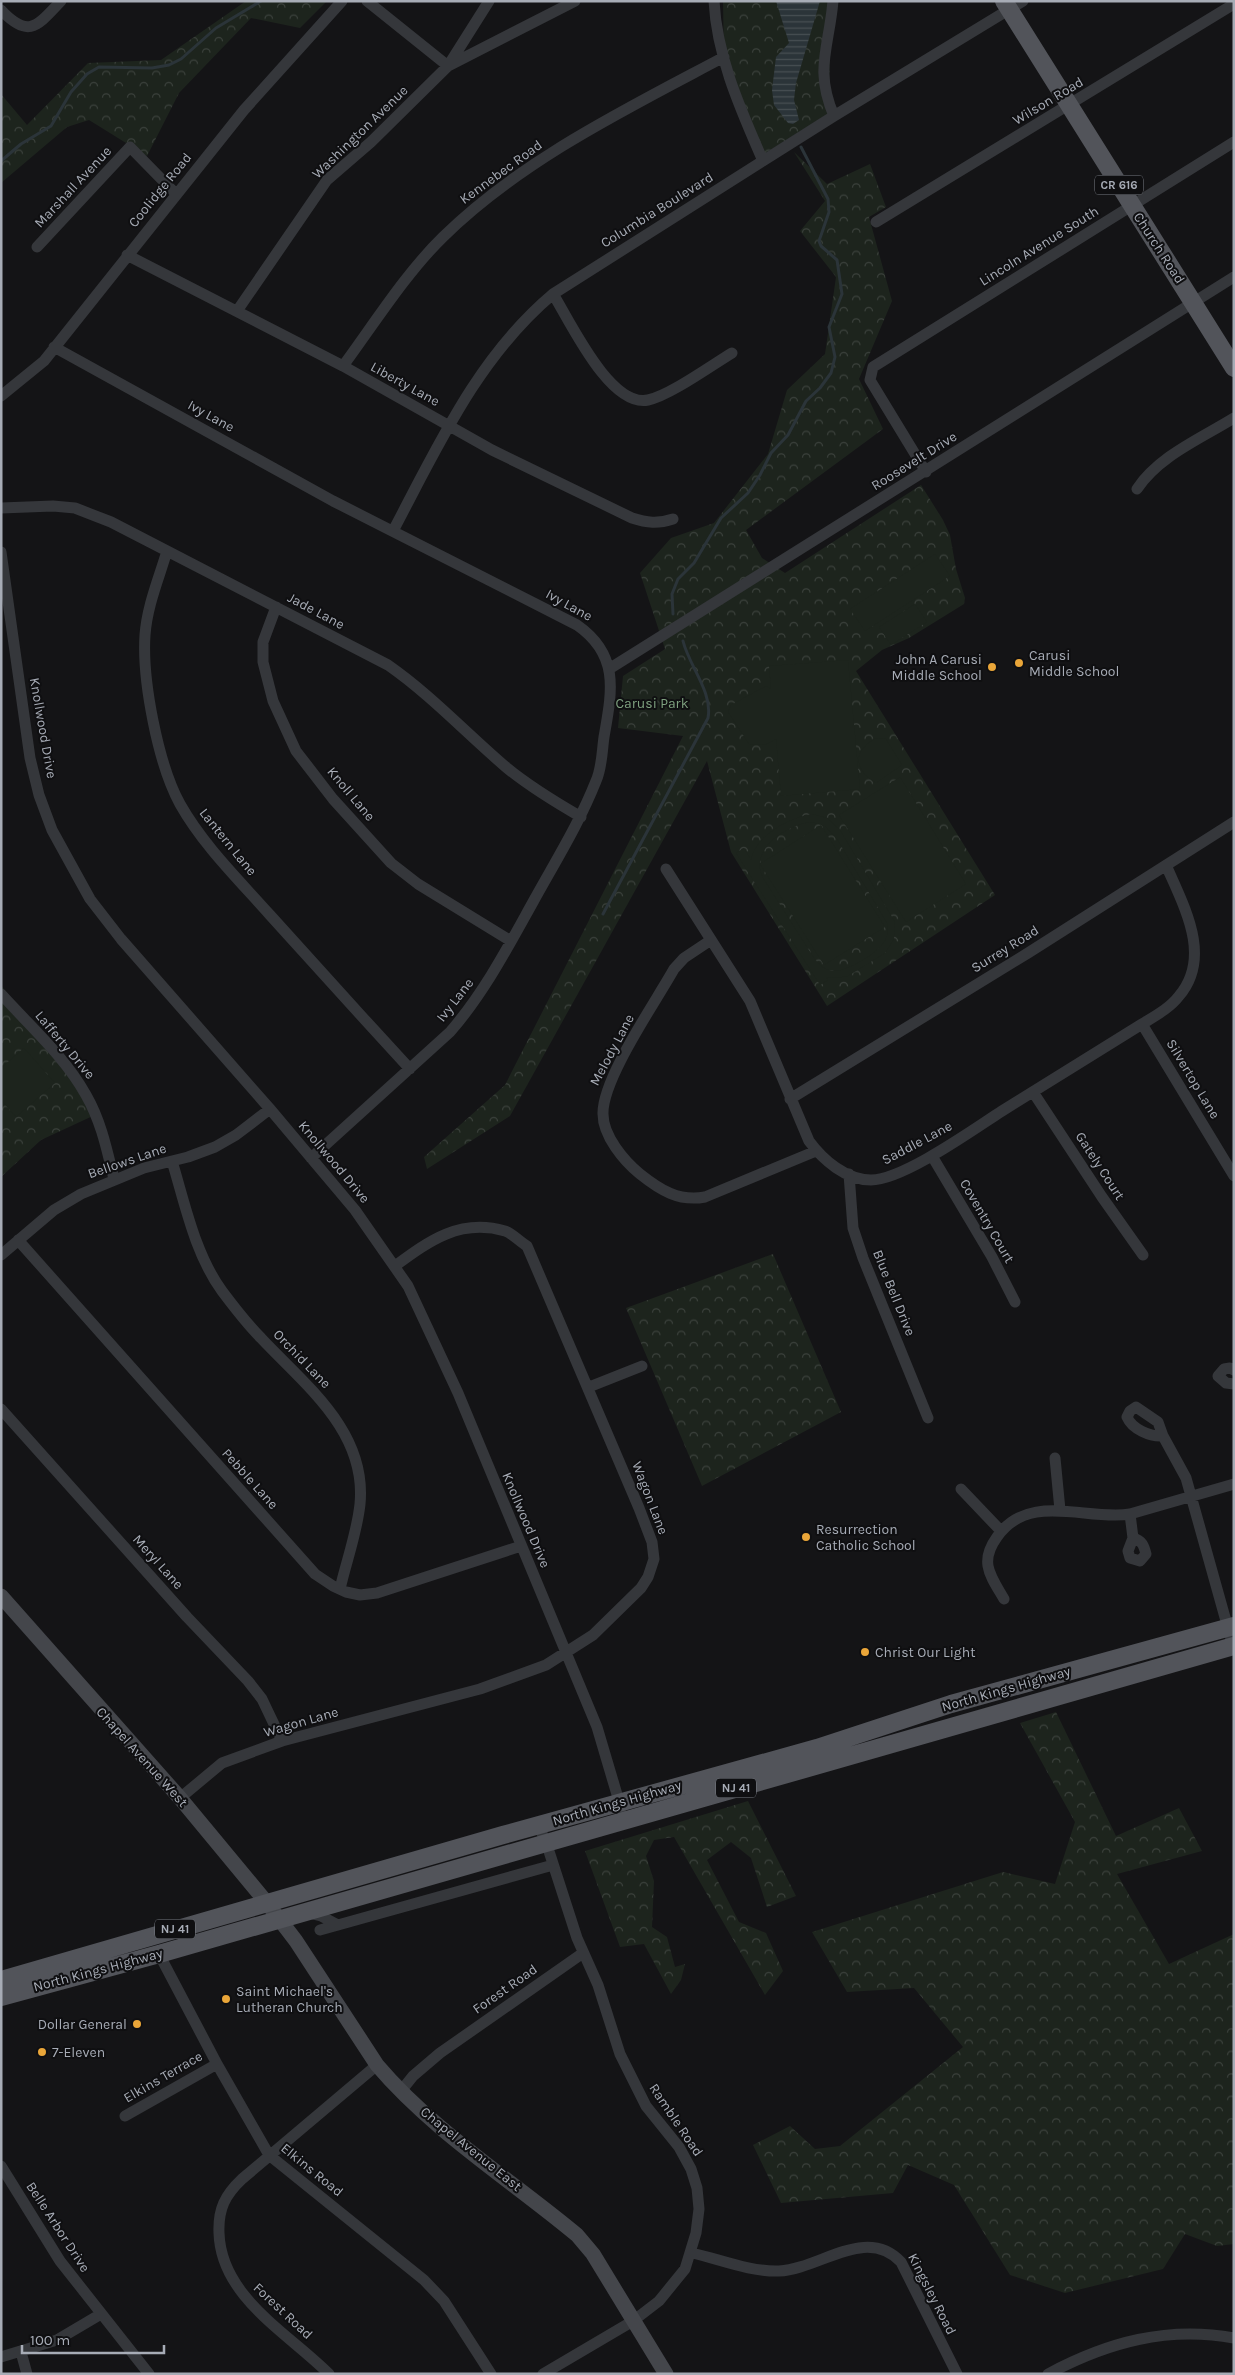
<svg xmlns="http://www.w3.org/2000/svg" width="1235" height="2375" font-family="Karla,sans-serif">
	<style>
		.forest { fill: url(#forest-crowns) }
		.garden { fill: #1d241d; fill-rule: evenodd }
		.water { fill: url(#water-rules) }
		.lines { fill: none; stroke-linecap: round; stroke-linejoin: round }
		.stream { stroke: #2b3439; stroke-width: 3 }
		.street { stroke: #35373b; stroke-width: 11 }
		.secondary { stroke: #44464b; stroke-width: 15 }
		.primary { stroke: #52545a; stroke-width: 18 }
		.poi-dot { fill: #eaa639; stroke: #0f0f11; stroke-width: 2 }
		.labels { text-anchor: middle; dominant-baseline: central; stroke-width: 4; stroke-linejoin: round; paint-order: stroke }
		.shield { fill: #0f0f11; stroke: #797d84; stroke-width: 1 }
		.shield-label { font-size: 12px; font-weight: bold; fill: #a7acb6 }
		.street-label { font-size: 14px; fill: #a7acb6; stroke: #0f0f11 }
		.poi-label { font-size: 14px; fill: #a7acb6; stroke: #0f0f11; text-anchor: start }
		.park-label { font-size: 14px; fill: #7ea07f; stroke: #0f0f11 }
	</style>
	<defs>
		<pattern id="forest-crowns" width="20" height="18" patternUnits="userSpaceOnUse" patternTransform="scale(1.25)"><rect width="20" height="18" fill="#1d241d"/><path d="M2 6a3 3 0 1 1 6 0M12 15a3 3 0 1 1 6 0" fill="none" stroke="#3b413c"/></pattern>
		<pattern id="water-rules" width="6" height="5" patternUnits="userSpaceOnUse" patternTransform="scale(1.25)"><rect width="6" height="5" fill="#2b3439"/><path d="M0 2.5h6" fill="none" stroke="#474f53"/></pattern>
	</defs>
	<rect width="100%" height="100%" fill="#141416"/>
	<path class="forest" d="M246,1H327L300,28L251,18L179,93L147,156L89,120L67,127L1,183V94L27,125L88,63L161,60Z
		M723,1H832L828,114L759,157L724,59Z
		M794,152L827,184L870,164L886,207L869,217L892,301L859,379L883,429L746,530L762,558L785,573L921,485L943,520L950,535L956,569L965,598L964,604L909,638L882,650L856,671L995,895L827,1006L731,852L707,761L510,1116L427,1169L424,1157L505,1085L683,736L618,728L623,676L665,649L640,573L671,538L714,523L768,454L787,390L825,354L836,277L800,231L825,201Z
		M1,985L97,1114L41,1140L1,1177Z
		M773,1254L841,1412L702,1486L626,1308Z
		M1056,1712L1116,1836L1179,1808L1202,1851L1117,1874L1169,1964L1234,1934V2244L1217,2246L1185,2234L1163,2269L1065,2293L1010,2275L954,2185L908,2165L893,2193L781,2203L753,2145L790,2126L815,2149L840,2146L963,2047L914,1988L847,1992L812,1932L1003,1872L1055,1884L1075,1822L1020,1723Z
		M748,1801L796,1896L767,1907L751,1858L731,1842L707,1860L739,1922L766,1933L783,1971L765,1995L674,1837L654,1840L646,1856L654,1881L652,1927L667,1937L675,1967L685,1964L681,1980L671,1994L644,1944L620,1947L585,1851Z"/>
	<path class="garden" d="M935,554L950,576L865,631L850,609Z
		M915,604L927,622L891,645L879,627Z
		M848,660L860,789L781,796L776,739L765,745L749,744L728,712L731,705L766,686L771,689L769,666Z
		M876,738L886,739L902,765L876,783C854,770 852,751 876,738Z
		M900,777L966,884L906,922L839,815Z
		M812,814L827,818L840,830L895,922L894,939L885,953L848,976L837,978L826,977L828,980L820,985L736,853L744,848L751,860C755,836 790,817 812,814ZM812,822L825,826L837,839L887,923C888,930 888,936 884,942C878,953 846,972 833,971C825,970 819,965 814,958L763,878C748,849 788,824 812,822Z
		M821,825L885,927L824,965L760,864Z
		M24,1048L55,1083L16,1117L1,1100V1068Z"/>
	<path class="water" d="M776,1H820L796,83L794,100L799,120L793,124L788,123L774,105L772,90L776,57L789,43Z"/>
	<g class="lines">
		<path class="stream" d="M1,161L21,144L51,126L71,92L87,74L99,67L152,68L169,65L181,59L216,28L261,1
			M673,614L672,594L678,579L694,563L721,518L748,493L760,475L771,453L788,435L806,401L820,388L831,373L835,357L829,327L842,294L837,260L821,246L819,241L829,212L828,199L801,147
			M603,914L708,718C713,692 689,666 683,641"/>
		<path class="street" d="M367,1L448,66L575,1
			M714,1C717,58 741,110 763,161
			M833,1C829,48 814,69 834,116
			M1,10C29,40 38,25 61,1
			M876,222L1234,4
			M37,247L130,147L176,194
			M127,255L343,366L492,450L632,518C647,523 658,524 673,519
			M553,294C570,321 610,408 648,400C669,396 712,365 732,353
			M237,311L327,180L371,142L448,66L489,1
			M54,347L333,501L577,625C620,655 612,691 604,737C602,751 602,768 596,781C579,824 555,862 533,902C508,947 484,993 450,1032L311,1158
			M343,366C374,324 406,273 443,237C521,160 628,108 724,57
			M1,396L44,361L244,110L342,1
			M926,472L870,380L873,367L1234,142
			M1137,489C1159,456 1200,439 1234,418
			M1,508L53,506L75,508L111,522L388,665C431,695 467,734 507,768C530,787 555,802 581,817
			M393,531C438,446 478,357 553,294L834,116L1023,1
			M167,551C159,578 147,606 145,635C142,680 158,764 180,804C203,845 239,880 270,915C317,967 363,1018 410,1069
			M1,552L30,758L39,795L52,830L90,899L121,939L270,1109L355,1210L408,1286L458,1393L597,1727L621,1808
			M276,607L263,642V662L273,701L296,751L333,799L391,863L418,884L511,941
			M609,669L1234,277
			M666,869L750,1001L809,1141C823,1160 846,1180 871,1180C903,1180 974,1129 1002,1111C1049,1082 1095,1053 1142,1024C1155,1016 1170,1008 1179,996C1213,956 1183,905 1166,865
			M711,940L684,958L674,969C655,1003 602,1079 603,1114C603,1136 624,1161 640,1174C660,1190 679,1202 705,1197L816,1151
			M1,994C30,1026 65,1057 86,1095C101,1121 107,1150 114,1179
			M1142,1024L1234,1176
			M1033,1092L1102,1197L1143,1255
			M790,1099L1028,953L1234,822
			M932,1156L992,1257L1015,1302
			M172,1161C185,1204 195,1254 222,1291C234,1307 247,1324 261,1338C305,1385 367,1431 360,1504C357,1533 346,1562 340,1589
			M849,1174L853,1228L863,1258L928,1418
			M18,1240L315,1574L333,1586L346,1592L360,1595L377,1593L521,1546
			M1,1255L54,1210L81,1194L144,1168L188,1157L215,1147L236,1135L270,1109
			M1234,1370L1230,1368L1224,1369L1218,1376L1226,1383L1234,1384
			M589,1387L642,1366
			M1136,1407L1158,1422L1163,1436C1150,1437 1132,1429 1127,1417L1130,1411Z
			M1,1409L187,1617L248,1681L262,1699L282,1741
			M1163,1436L1186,1478L1233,1646
			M1055,1458L1060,1510
			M961,1489L1001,1531
			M1130,1514L1133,1538
			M1133,1538C1142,1540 1144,1546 1146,1554L1140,1561L1130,1558L1128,1551Z
			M1004,1599C990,1575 979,1562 997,1537C1029,1491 1086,1521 1130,1514L1234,1484
			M180,1798L222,1763L282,1741L480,1689L546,1665L593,1635L641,1588L648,1577L654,1559L652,1542L639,1508L527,1246C520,1242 512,1233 505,1231C460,1218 429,1241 395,1266
			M538,1825L546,1842L577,1938L598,1985L620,2054L646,2106L679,2147L691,2169L697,2188L699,2209L696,2233L685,2269L659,2301L633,2321L543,2374
			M309,1913L321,1916L338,1925
			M320,1930L553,1865
			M159,1954L217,2064L269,2155L424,2280L444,2301L491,2374
			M401,2091L413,2076L440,2053L583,1953
			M125,2116L217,2064
			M1,2166L60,2261L149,2374
			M692,2253C719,2259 750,2272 779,2271C820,2269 866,2225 901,2262L957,2374
			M21,2352L27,2374
			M1,2357L57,2340L101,2314
			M329,2374C288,2333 221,2297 219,2233C218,2209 225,2195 242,2179L377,2065
			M1048,2374C1108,2342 1167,2326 1234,2338"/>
		<path class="secondary" d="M1,1596L180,1798L267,1903L296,1941L377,2065C433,2131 511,2180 577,2235L593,2254L666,2374"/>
		<path class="primary" d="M1004,1L1234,368
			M1,1980L503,1835L817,1748L951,1704L1234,1626
			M1,1997L159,1954L1234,1646"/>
	</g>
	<g class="poi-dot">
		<circle cx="1019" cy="663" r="5"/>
		<circle cx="992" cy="667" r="5"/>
		<circle cx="806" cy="1537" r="5"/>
		<circle cx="865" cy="1652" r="5"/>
		<circle cx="226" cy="1999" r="5"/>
		<circle cx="137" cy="2024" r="5"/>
		<circle cx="42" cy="2052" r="5"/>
	</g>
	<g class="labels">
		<g class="shield">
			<rect x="1095" y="175.5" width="48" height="19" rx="4"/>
			<rect x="716" y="1778.5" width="40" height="19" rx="4"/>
			<rect x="155" y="1919.5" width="40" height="19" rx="4"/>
		</g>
		<g class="shield-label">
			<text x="1119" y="185">CR 616</text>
			<text x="736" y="1788">NJ 41</text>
			<text x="175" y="1929">NJ 41</text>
		</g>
		<g class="street-label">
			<text transform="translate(1048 101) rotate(-31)">Wilson Road</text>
			<text transform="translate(360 132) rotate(-44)">Washington Avenue</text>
			<text transform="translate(501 172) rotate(-36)">Kennebec Road</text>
			<text transform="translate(73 187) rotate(-47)">Marshall Avenue</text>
			<text transform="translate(160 190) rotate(-51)">Coolidge Road</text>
			<text transform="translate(657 210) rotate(-32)">Columbia Boulevard</text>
			<text transform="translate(1039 246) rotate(-32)">Lincoln Avenue South</text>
			<text transform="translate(1159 248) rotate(57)">Church Road</text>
			<text transform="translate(405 384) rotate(29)">Liberty Lane</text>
			<text transform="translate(211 416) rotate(29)">Ivy Lane</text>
			<text transform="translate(914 461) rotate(-32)">Roosevelt Drive</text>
			<text transform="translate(569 605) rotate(29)">Ivy Lane</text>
			<text transform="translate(316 611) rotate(28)">Jade Lane</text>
			<text transform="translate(43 728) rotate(80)">Knollwood Drive</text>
			<text transform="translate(351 794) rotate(50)">Knoll Lane</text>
			<text transform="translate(228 842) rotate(51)">Lantern Lane</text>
			<text transform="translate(1005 949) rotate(-32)">Surrey Road</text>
			<text transform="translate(455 1000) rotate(-52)">Ivy Lane</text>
			<text transform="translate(65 1045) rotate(50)">Lafferty Drive</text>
			<text transform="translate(612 1050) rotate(-62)">Melody Lane</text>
			<text transform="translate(1193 1079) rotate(59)">Silvertop Lane</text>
			<text transform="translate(917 1143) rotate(-28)">Saddle Lane</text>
			<text transform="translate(127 1161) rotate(-19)">Bellows Lane</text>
			<text transform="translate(334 1162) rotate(50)">Knollwood Drive</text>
			<text transform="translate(1100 1166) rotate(57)">Gately Court</text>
			<text transform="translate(987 1221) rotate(60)">Coventry Court</text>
			<text transform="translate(894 1293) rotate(68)">Blue Bell Drive</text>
			<text transform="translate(302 1359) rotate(46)">Orchid Lane</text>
			<text transform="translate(250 1479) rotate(48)">Pebble Lane</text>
			<text transform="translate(650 1498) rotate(69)">Wagon Lane</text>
			<text transform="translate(526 1520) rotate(67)">Knollwood Drive</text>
			<text transform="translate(158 1562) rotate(48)">Meryl Lane</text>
			<text transform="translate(1006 1689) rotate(-16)">North Kings Highway</text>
			<text transform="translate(301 1722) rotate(-16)">Wagon Lane</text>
			<text transform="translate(142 1757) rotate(48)">Chapel Avenue West</text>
			<text transform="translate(617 1803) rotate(-16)">North Kings Highway</text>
			<text transform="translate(98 1970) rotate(-15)">North Kings Highway</text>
			<text transform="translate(505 1989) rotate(-35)">Forest Road</text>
			<text transform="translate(163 2077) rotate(-30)">Elkins Terrace</text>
			<text transform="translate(676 2120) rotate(56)">Ramble Road</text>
			<text transform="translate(471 2149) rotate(39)">Chapel Avenue East</text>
			<text transform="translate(312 2170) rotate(39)">Elkins Road</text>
			<text transform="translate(58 2227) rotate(57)">Belle Arbor Drive</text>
			<text transform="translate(932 2294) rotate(63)">Kingsley Road</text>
			<text transform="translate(283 2311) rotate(43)">Forest Road</text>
		</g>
		<g class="poi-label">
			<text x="1029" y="655">Carusi<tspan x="1029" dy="16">Middle School</tspan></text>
			<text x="982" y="659" text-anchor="end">John A Carusi<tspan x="982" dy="16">Middle School</tspan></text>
			<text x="816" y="1529">Resurrection<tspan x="816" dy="16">Catholic School</tspan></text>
			<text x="875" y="1652">Christ Our Light</text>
			<text x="236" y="1991">Saint Michael's<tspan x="236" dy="16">Lutheran Church</tspan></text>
			<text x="127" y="2024" text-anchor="end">Dollar General</text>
			<text x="52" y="2052">7-Eleven</text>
		</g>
		<g class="park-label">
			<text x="652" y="703">Carusi Park</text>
		</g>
	</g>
	<rect width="1235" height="2375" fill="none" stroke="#a7acb6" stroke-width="5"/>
	<path d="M22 2345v8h142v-8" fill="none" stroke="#a7acb6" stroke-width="2.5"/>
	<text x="30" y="2345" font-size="15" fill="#a7acb6" stroke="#0f0f11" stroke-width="4" paint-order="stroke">100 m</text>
</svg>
